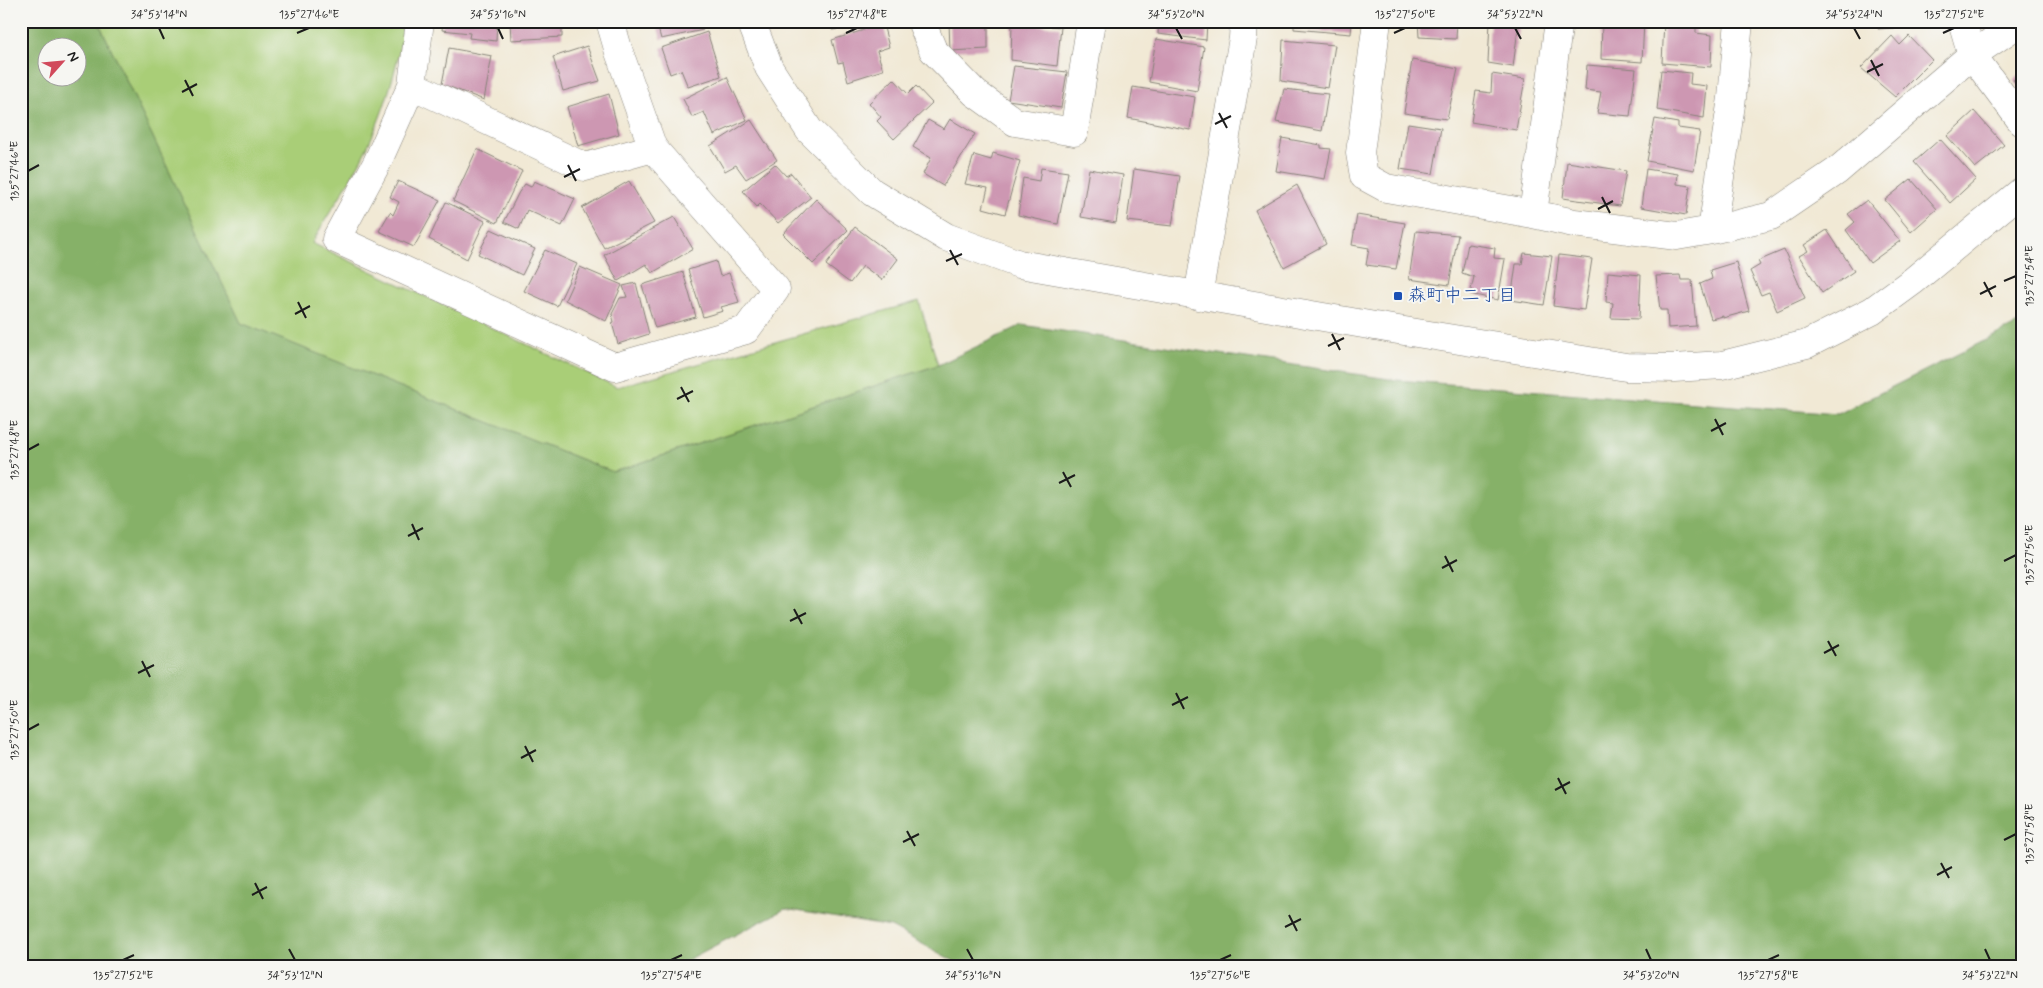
<svg xmlns="http://www.w3.org/2000/svg" width="2043" height="988" font-family="Mynerve,'Klee One',sans-serif">
	<style>
		.green { fill: #a9ce77; stroke: #62754a }
		.forest { fill: #86b168; stroke: #516642; fill-rule: evenodd }
		.building { fill: #cd97b2 }
		.lines { fill: none; stroke-linecap: round; stroke-linejoin: round }
		.minor-casing { stroke: #868278; stroke-width: 29 }
		.minor { stroke: #fff; stroke-width: 28 }
		.ticks { fill: none; stroke: #1c1c1c; stroke-width: 2 }
		.transit-dot { fill: #1a4fb4; stroke: #f6f6f2; stroke-width: 2 }
		.labels { text-anchor: middle; dominant-baseline: central; stroke-width: 4; stroke-linejoin: round; paint-order: stroke }
		.transit-label { font-size: 18px; fill: #164399; stroke: #f6f6f2; text-anchor: start }
		.neatline { fill: none; stroke: #1c1c1c; stroke-width: 2 }
		.ticks-label { font-size: 12px; text-anchor: middle; fill: #1c1c1c }
	</style>
	<rect width="100%" height="100%" fill="#f6f6f2"/>
	<filter id="ink" filterUnits="userSpaceOnUse"><feTurbulence type="fractalNoise" baseFrequency=".02" numOctaves="2"/><feDisplacementMap in="SourceGraphic" scale="10" xChannelSelector="R" yChannelSelector="G"/><feConvolveMatrix kernelMatrix="1 2 1 2 8 2 1 2 1" color-interpolation-filters="sRGB"/></filter>
	<filter id="wash" filterUnits="userSpaceOnUse"><feTurbulence type="fractalNoise" baseFrequency=".0096" numOctaves="4" result="noise"/><feDisplacementMap in="SourceGraphic" scale="20" xChannelSelector="R" yChannelSelector="G"/><feGaussianBlur stdDeviation="1.12" result="paint"/><feColorMatrix in="noise" values="0 0 0 0 0 0 0 0 0 0 0 0 0 0 0 0 0 1.4 0 .05"/><feComposite in="paint" operator="in"/></filter>
	<g filter="url(#wash)">
		<rect width="100%" height="100%" fill="#f1e9d5"/>
		<path class="green" d="M98,21H404C398,69 383,117 361,160C346,189 327,215 312,243L617,387L919,301L938,365L613,472L240,323Z"/>
		<path class="forest" d="M21,21H98L241,323L613,472L938,365L1022,325L1396,380L1838,414L2022,322V967H965L891,927L785,909L674,967H21ZM48,48H78V78H48Z"/>
		<g id="blocks">
			<path class="building" d="M443,21H497L496,41L469,38L470,33L442,30Z
				M510,21H562V37L511,40Z
				M656,21H701L703,30L661,39Z
				M831,21H863V26L832,30Z
				M949,21H988V49L950,51Z
				M1159,21H1207L1206,40L1158,34Z
				M1294,21H1352L1351,34L1294,29Z
				M1418,21H1457L1456,39L1419,37Z
				M1490,21H1519L1513,67L1488,63Z
				M1602,21H1644L1642,62L1601,59Z
				M1664,21L1696,23V33L1712,35L1711,67L1662,63Z
				M1878,21H1921V26L1878,29Z
				M1012,23L1061,27L1057,66L1011,60Z
				M883,24L889,47L877,51L883,70L848,81L843,62L838,63L832,40Z
				M707,32L721,76L688,87L681,70L670,74L661,48Z
				M1892,36L1900,45L1909,36L1932,60L1895,97L1861,68Z
				M1156,39L1204,47L1197,91L1149,82Z
				M1283,40L1335,45L1328,88L1281,81Z
				M587,46L600,81L563,91L553,57Z
				M449,48L492,56L484,100L442,84Z
				M1412,60L1458,69L1447,119L1404,113Z
				M1587,65L1636,69L1630,116L1597,113L1601,92L1585,90Z
				M1014,66L1067,72L1061,108L1008,100Z
				M1661,70L1691,73L1690,84L1707,86L1704,118L1657,110Z
				M2022,73V91L2013,80Z
				M1492,74L1525,79L1516,130L1471,122L1476,91L1491,93Z
				M727,77L747,120L714,135L704,112L692,117L683,99Z
				M894,79L908,94L916,86L932,103L894,139L877,121L881,117L869,103Z
				M1133,87L1195,97L1190,130L1128,118Z
				M1284,89L1328,94L1322,131L1276,122Z
				M609,94L619,134L578,146L567,107Z
				M1974,111L2004,145L1975,168L1947,136Z
				M950,119L975,134L943,186L923,174L931,158L913,147L928,120L944,129Z
				M1655,119L1678,123V128L1700,131L1694,170L1647,161Z
				M751,120L777,160L746,179L736,165L725,171L710,146Z
				M1408,123L1441,128L1433,174L1400,169Z
				M1282,138L1321,145V148L1331,149L1325,179L1276,171Z
				M1940,139L1976,179L1950,203L1914,162Z
				M477,149L522,171L497,223L453,201Z
				M993,153L1020,161L1005,214L983,208L988,188L965,184L974,155L991,160Z
				M1567,162L1626,171L1620,206L1563,198Z
				M775,164L786,176L791,173L811,197L778,223L760,204L757,207L743,191Z
				M1041,168L1068,172L1058,224L1018,215L1023,178L1039,181Z
				M1089,169L1123,175L1116,223L1081,217Z
				M1134,169L1180,176L1172,226L1127,221Z
				M1646,169L1678,174L1677,184L1690,186L1686,215L1641,207Z
				M1911,179L1937,209L1911,232L1885,200Z
				M398,181L440,200L414,247L379,231L390,212L393,215L399,202L390,197Z
				M534,181L575,199L562,226L527,210L519,229L504,222L519,192L525,184L531,187Z
				M629,181L654,223L604,248L582,208Z
				M1297,185L1326,244L1284,267L1255,210Z
				M816,199L848,230L813,264L783,234Z
				M1867,200L1900,241L1870,263L1846,230L1855,222L1848,214Z
				M446,202L485,221L467,259L429,239Z
				M1357,215L1405,223L1396,269L1366,265L1369,248L1352,245Z
				M674,217L693,249L652,273L646,264L618,281L604,255Z
				M855,227L898,259L882,280L863,266L850,283L826,265Z
				M491,229L535,249L522,275L478,254Z
				M1827,230L1854,271L1822,293L1799,256L1808,251L1804,245Z
				M1416,231L1458,235L1449,285L1409,279Z
				M1468,244L1495,248L1494,258L1505,259L1498,300L1470,294L1474,277L1462,273Z
				M545,250L577,264L557,306L524,291Z
				M1784,250L1805,298L1777,311L1769,292L1761,295L1750,271L1760,265L1758,261Z
				M1524,253L1552,256L1544,305L1511,300L1516,264H1522Z
				M1559,255L1592,259L1584,310L1553,306Z
				M716,261L720,276L729,273L739,302L721,307L723,311L703,317L688,270Z
				M1736,262L1749,311L1723,318V316L1711,319L1700,284L1712,279L1710,270Z
				M580,267L622,285L606,321L565,300Z
				M683,272L696,317L655,328L642,285Z
				M1608,272L1641,275L1639,319L1611,318L1613,303L1606,302Z
				M1680,275L1681,280H1692L1696,326L1668,328L1667,310H1660L1656,276Z
				M636,283L649,334L618,344L612,323L614,322L612,314L620,298L627,297L623,286Z"/>
		</g>
	</g>
	<g filter="url(#ink)">
		<use href="#blocks" fill-opacity="0" stroke="#868278" stroke-width="1"/>
		<g class="lines">
			<g class="minor-casing">
				<path id="minor" d="M420,21L412,85L377,163L336,239L615,367L746,330L776,289L653,148L619,52L610,21
					M751,21L769,68L809,130L872,192L946,237L1019,264L1392,329L1626,367L1674,368L1722,365L1807,344L1872,311L1913,281L2022,191
					M921,21L933,50L975,93L1015,122L1074,132L1091,21
					M1377,21L1360,153L1364,176L1386,188L1533,214L1574,223L1677,236L1712,230L1732,98L1739,21
					M1962,21L1972,55L2022,122
					M412,85L585,167L653,148
					M1533,214L1559,21
					M1712,230L1771,216L1837,171L1972,55L2022,21
					M1198,296L1243,38L1244,21"/>
			</g>
			<use href="#minor" class="minor"/>
		</g>
	</g>
	<path class="ticks" d="M159,28L164,39M498,28L503,39M1176,28L1182,39M1515,28L1521,39M1854,28L1860,39M297,33L309,28M846,33L857,28M1394,33L1405,28M1943,33L1954,28M1871,60L1879,76M1867,72L1883,64M185,80L193,96M182,92L197,84M1219,113L1227,128M1215,124L1231,116M568,165L576,181M28,171L39,165M564,177L580,169M1602,197L1610,213M1598,209L1613,201M950,250L958,265M946,261L962,254M2004,281L2016,276M1984,282L1992,297M1980,294L1996,286M298,302L306,318M295,314L310,306M1332,334L1340,350M1328,346L1344,338M681,387L689,402M677,399L693,391M1715,419L1723,435M1711,431L1726,423M28,450L39,444M1063,472L1071,487M1059,483L1075,475M412,524L419,540M408,536L423,528M1445,556L1453,572M2004,561L2016,555M1442,568L1457,560M794,609L802,624M790,621L806,613M1828,641L1836,656M1824,653L1839,645M142,661L150,677M138,673L154,665M1176,693L1184,709M1172,705L1188,697M28,730L39,724M525,746L533,762M521,758L536,750M1558,778L1566,794M1555,790L1570,782M907,831L915,846M2004,840L2016,834M903,842L919,834M1941,863L1949,878M1937,875L1952,867M255,883L263,899M252,895L267,887M1289,915L1297,931M1285,927L1301,919M289,949L295,960M967,949L973,960M1646,949L1651,960M1985,949L1990,960M123,960L134,955M671,960L682,955M1220,960L1231,955M1768,960L1779,955"/>
	<rect class="transit-dot" x="1393" y="291" width="10" height="10" rx="2.5"/>
	<g class="labels">
		<g class="transit-label">
			<text x="1408" y="296">森町中二丁目</text>
		</g>
	</g>
	<rect width="2043" height="988" fill="none" stroke="#f6f6f2" stroke-width="55"/>
	<g transform="translate(62 62) rotate(63)"><circle r="24" fill="#f6f6f2" stroke="#9f9f9c"/>
	<path d="M0-4L9 19L0 12L-9 19Z" fill="#d1495b"/>
	<text y="-8" font-size="14" font-weight="bold" text-anchor="middle" fill="#1c1c1c">N</text>
	</g>
	<rect x="28" y="28" width="1988" height="932" class="neatline"/>
	<g class="ticks-label">
		<text x="159" y="18">34°53'14"N</text>
		<text x="309" y="18">135°27'46"E</text>
		<text x="498" y="18">34°53'16"N</text>
		<text x="857" y="18">135°27'48"E</text>
		<text x="1176" y="18">34°53'20"N</text>
		<text x="1405" y="18">135°27'50"E</text>
		<text x="1515" y="18">34°53'22"N</text>
		<text x="1854" y="18">34°53'24"N</text>
		<text x="1954" y="18">135°27'52"E</text>
		<text transform="translate(14 171) rotate(-90)" y="4">135°27'46"E</text>
		<text transform="translate(2029 276) rotate(-90)" y="4">135°27'54"E</text>
		<text transform="translate(14 450) rotate(-90)" y="4">135°27'48"E</text>
		<text transform="translate(2029 555) rotate(-90)" y="4">135°27'56"E</text>
		<text transform="translate(14 730) rotate(-90)" y="4">135°27'50"E</text>
		<text transform="translate(2029 834) rotate(-90)" y="4">135°27'58"E</text>
		<text x="123" y="979">135°27'52"E</text>
		<text x="295" y="979">34°53'12"N</text>
		<text x="671" y="979">135°27'54"E</text>
		<text x="973" y="979">34°53'16"N</text>
		<text x="1220" y="979">135°27'56"E</text>
		<text x="1651" y="979">34°53'20"N</text>
		<text x="1768" y="979">135°27'58"E</text>
		<text x="1990" y="979">34°53'22"N</text>
	</g>
</svg>
